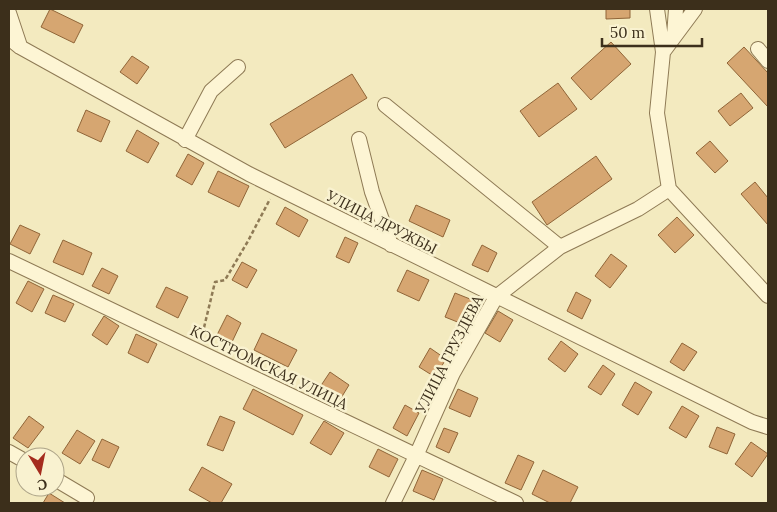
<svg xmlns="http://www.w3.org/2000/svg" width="777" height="512" font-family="Lora,serif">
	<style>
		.building { fill: #d6a671; stroke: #906538 }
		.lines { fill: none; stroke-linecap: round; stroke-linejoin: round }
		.minor-casing { stroke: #8e7a55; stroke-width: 16 }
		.path { stroke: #8e7a55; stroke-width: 2.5; stroke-dasharray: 4 2.5; stroke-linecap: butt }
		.minor { stroke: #fdf5d4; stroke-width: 14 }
		.labels { text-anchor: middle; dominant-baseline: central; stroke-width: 5; stroke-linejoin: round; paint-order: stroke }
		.street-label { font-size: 15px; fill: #3c2f1b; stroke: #f9f2d0 }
	</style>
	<rect width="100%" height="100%" fill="#f3eabf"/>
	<path class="building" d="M50,9L83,25L74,43L41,27Z
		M606,9H630V18L606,19Z
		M611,42L631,64L591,100L571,78Z
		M744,47L768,73V107L727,63Z
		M132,56L149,67L137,84L120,72Z
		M352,74L367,98L285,148L270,124Z
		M558,83L577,109L539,137L520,111Z
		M741,93L753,108L730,126L718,111Z
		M86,110L110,121L101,142L77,131Z
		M137,130L159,143L148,163L126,151Z
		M710,141L728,161L715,173L696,153Z
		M188,154L204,163L192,185L176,176Z
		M596,156L612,179L547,225L532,202Z
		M218,171L249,186L239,207L208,192Z
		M755,182L768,198V225L741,194Z
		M416,205L450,220L443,237L409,221Z
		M285,207L308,220L299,237L276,224Z
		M677,217L694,235L675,253L658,235Z
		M20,225L40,234L30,254L10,244Z
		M345,237L358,243L349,263L336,257Z
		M63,240L92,253L83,275L53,262Z
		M482,245L497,253L488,272L472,265Z
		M611,254L627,266L610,288L595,276Z
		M242,262L257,270L247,288L232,280Z
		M102,268L118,276L109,294L92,286Z
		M407,270L429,280L419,301L397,291Z
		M28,281L44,289L32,312L16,303Z
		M166,287L188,297L178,318L156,307Z
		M576,292L591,300L582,319L567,311Z
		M455,293L475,301L465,325L445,317Z
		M53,295L74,304L65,322L45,313Z
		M498,311L513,320L500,342L485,333Z
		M227,315L241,323L232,342L217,335Z
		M104,316L119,326L107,345L92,335Z
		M262,333L297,350L288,367L254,350Z
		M136,334L157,344L148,363L128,353Z
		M561,341L578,354L565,372L548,359Z
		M682,343L697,352L684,371L670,362Z
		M430,348L446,359L435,377L419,367Z
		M603,365L615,374L601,395L588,387Z
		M330,372L349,385L338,403L318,390Z
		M635,382L652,392L638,415L622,405Z
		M253,389L303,415L293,435L243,409Z
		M458,389L478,398L470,417L449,408Z
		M405,405L419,413L407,436L393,428Z
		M682,406L699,416L686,438L669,428Z
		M29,416L44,427L28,448L13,438Z
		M220,416L235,422L223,451L207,445Z
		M324,421L344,433L331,455L310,443Z
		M717,427L735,434L727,454L709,447Z
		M444,428L458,433L449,453L436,447Z
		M77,430L95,441L80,464L62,453Z
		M102,439L119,447L109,468L92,460Z
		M751,442L768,454L752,477L735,464Z
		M378,449L398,459L389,477L369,467Z
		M518,455L534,462L521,490L505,483Z
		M202,467L232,484L221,503H212L189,490Z
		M422,470L443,479L434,500L413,491Z
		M543,470L578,487L570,503H550L532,494Z
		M49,493L65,503H43Z"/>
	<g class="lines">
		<g class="minor-casing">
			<path id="minor" d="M657,9L663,52L657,113L669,189
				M9,13L20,46
				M674,36L676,9
				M9,38L20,47L249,174L752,422L768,427
				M758,49L768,61
				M663,52L695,9
				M385,105L560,247
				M359,139L372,192L391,245
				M185,140L211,91L238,67
				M669,189L768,296
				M9,261L516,503
				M9,452L25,461
				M55,479L87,498
				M393,503L416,456L453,373L496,297L560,247L638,209L669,189"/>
		</g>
		<path class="path" d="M201,340L215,282L225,280L248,241L270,199"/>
		<use href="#minor" class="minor"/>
	</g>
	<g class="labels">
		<g class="street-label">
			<text transform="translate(382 222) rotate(27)">УЛИЦА ДРУЖБЫ</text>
			<text transform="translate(449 354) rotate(-63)">УЛИЦА ГРУЗДЕВА</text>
			<text transform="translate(269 367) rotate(26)">КОСТРОМСКАЯ УЛИЦА</text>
		</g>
	</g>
	<rect width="777" height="512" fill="none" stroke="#3c2f1b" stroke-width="20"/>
	<g transform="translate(40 472) rotate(170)"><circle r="24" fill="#f9f2d0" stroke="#ada488"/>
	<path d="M0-4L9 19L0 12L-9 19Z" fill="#a52c1e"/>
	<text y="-8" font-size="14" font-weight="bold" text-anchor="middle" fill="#3c2f1b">С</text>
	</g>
	<path d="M602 38v8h100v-8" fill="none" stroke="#3c2f1b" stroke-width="2.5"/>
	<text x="610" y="38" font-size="15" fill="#3c2f1b" stroke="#f9f2d0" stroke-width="4" paint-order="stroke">50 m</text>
</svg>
